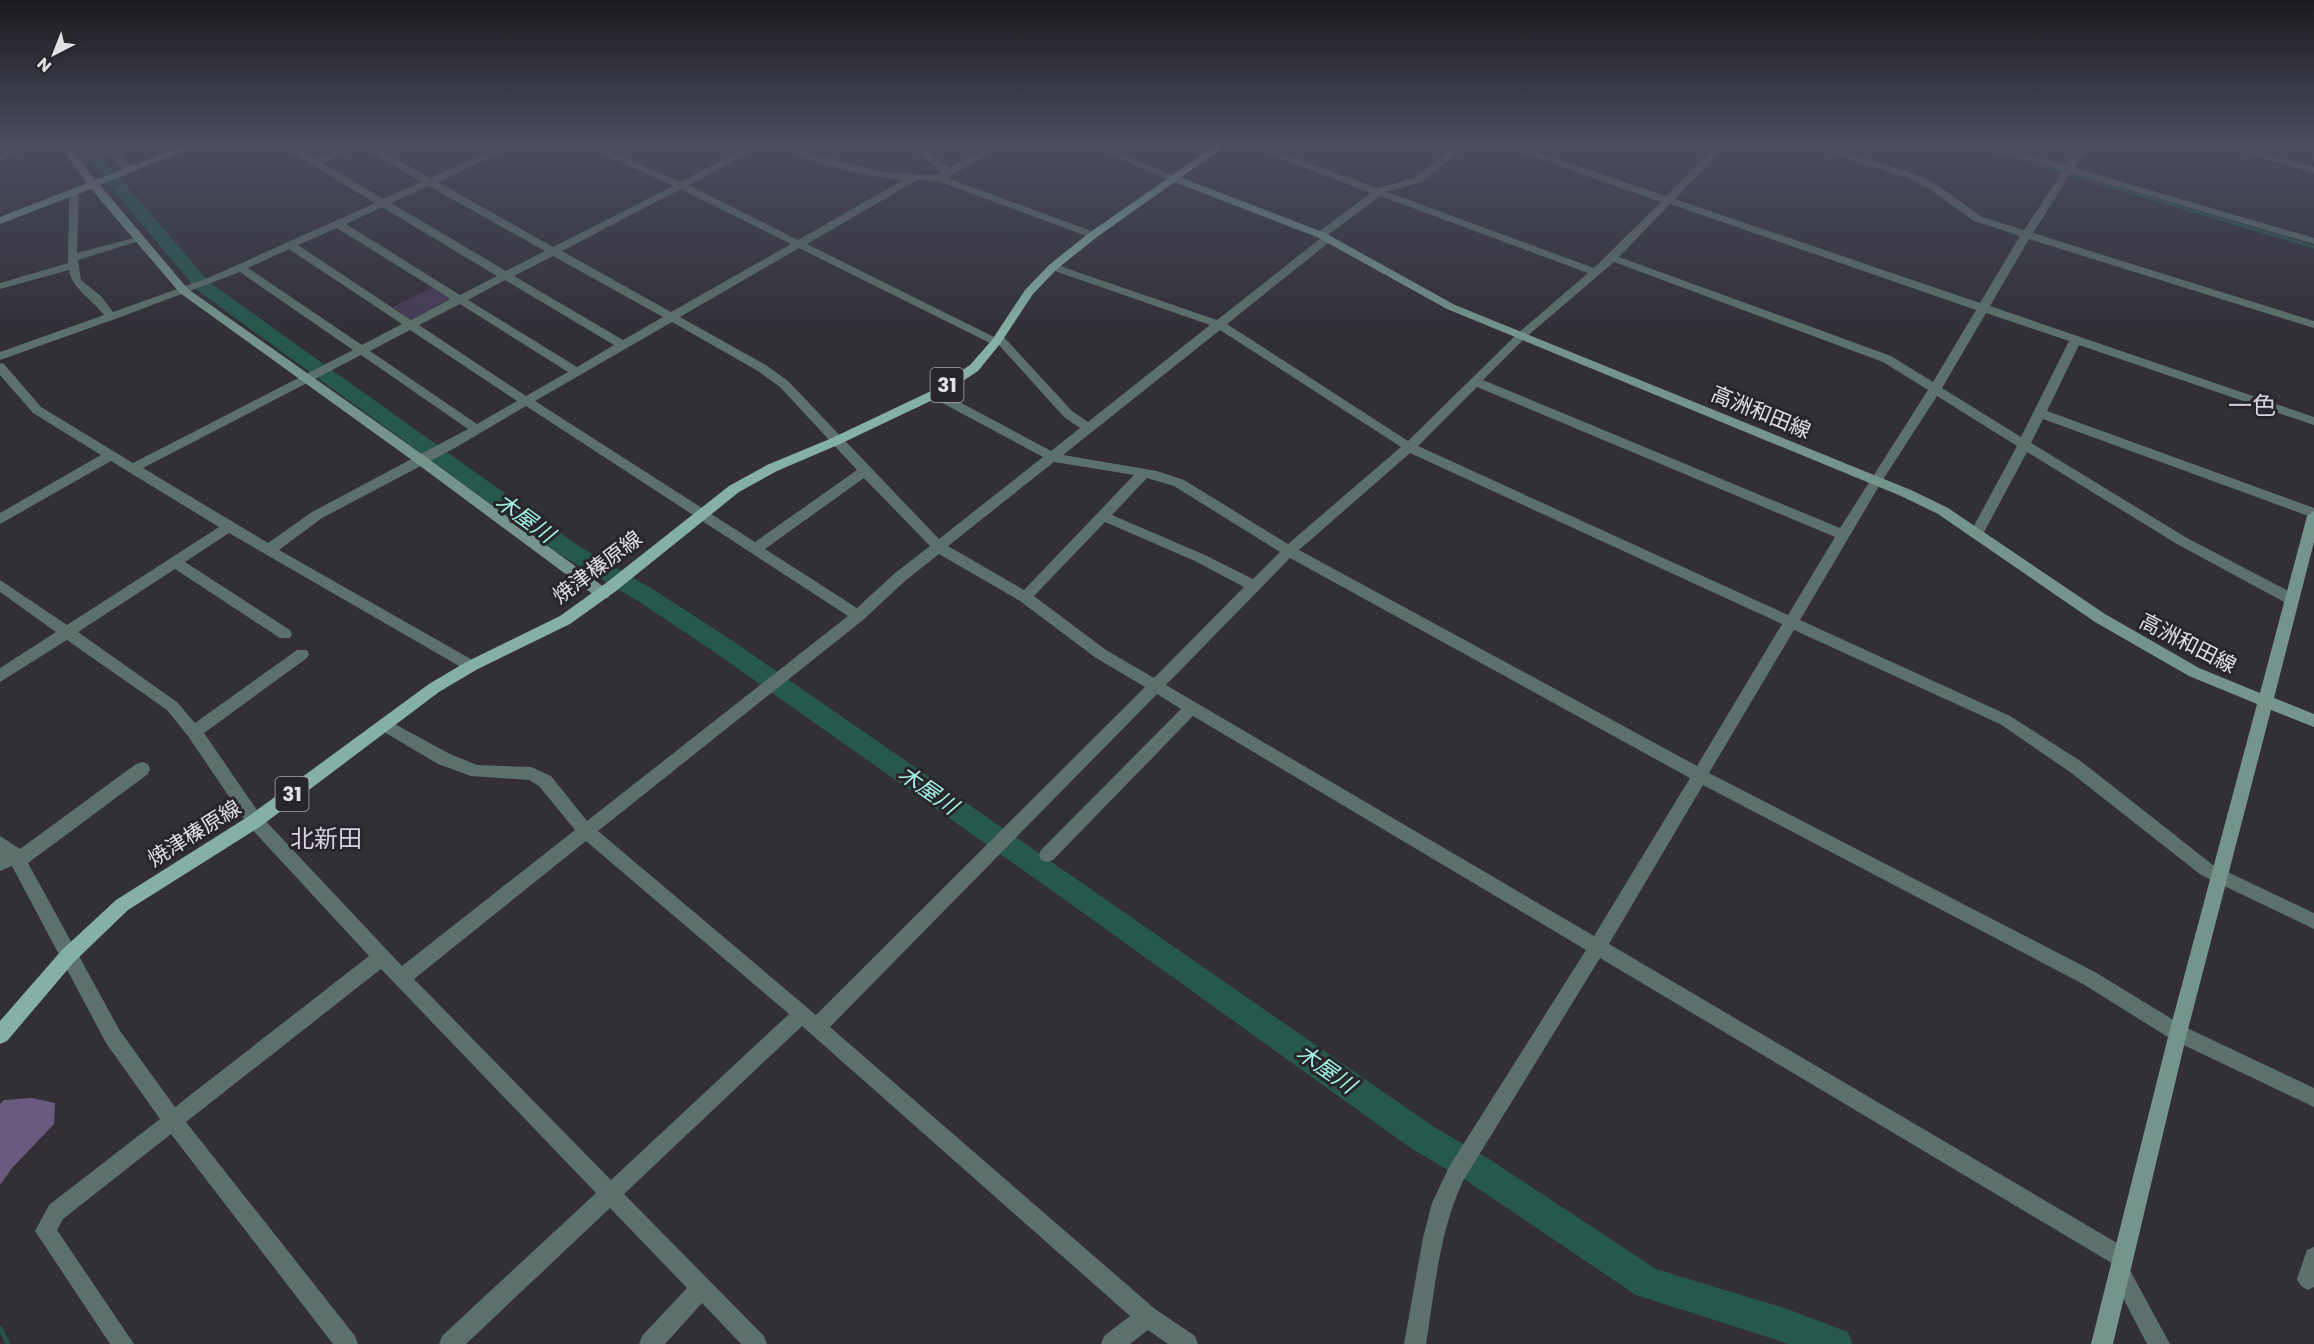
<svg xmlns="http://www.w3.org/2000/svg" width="2314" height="1344" font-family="Poppins,'Noto Sans JP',sans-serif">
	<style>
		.green { fill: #473b58 }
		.forest { fill: #6a5b7e }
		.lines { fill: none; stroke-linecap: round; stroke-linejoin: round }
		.stream-far1 { stroke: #26584d; stroke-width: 3 }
		.stream { stroke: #26584d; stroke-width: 4.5 }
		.river { fill: #26584d; fill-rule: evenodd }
		.street { fill: #5c716b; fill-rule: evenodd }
		.secondary { fill: #74948c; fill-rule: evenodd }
		.primary { fill: #85b0a5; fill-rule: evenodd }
		.labels { text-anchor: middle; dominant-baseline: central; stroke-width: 6; stroke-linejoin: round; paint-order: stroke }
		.shield { fill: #28252d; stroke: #aaa7ae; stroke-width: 1.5 }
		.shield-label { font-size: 20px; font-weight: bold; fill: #e2dfe5 }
		.street-label { font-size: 21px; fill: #e2dfe5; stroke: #28252d }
		.water-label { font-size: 22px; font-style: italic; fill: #9ff3df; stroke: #28252d }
		.quarter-label { font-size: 24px; fill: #d7d3de; stroke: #28252d }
	</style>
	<rect width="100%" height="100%" fill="#322f37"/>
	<path class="green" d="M434,287L456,300L413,321L393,307Z"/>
	<path class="forest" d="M32,1098L55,1103L54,1124L12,1168L0,1185V1104L4,1100Z"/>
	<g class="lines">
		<path class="stream-far1" d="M1967,144L2314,247"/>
		<path class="stream" d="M0,1328L8,1344"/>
		<path class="river" d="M75,144H91L209,282L577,545L654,590L730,639L1434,1127L1489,1159L1656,1269L1787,1309L1848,1332L1853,1344H1789L1636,1295L1467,1181L1412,1149L1068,902L713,651L638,601L561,555L197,290Z"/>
		<path class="street" d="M27,144H40L0,161V155Z
			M101,144H111L117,151L135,144H148L121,156L133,170L128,173L124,172Z
			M278,144H290L316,159L353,144H369L430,178L506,144H519L438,182L553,247L673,186L581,144H594L680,182L754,144H766L689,185L798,240L903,180C877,179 796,161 778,144H791L818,156L888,173L937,175L942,172L906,144H917L949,168L992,144H1004L947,178L1097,233V237H1089L938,181L917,180L807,244L994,337L1003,336L1072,411L1088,422L1210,325L1049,269V265H1057L1217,320L1321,238L1317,237V233L1371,193L1242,144H1256L1378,188L1414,178L1458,144H1469L1422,182L1387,192L1594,268L1661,202L1498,144H1512L1666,196L1709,153L1687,144H1701L1713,148L1718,144H1728L1675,199L1980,303L2020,236L1974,221L1928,188L1908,178L1801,144H1816L1916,174L1936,184L1982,217L2024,230L2063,171L1977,144H1992L2066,165L2080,144H2090L2075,168L2314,238V244L2071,173L2033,233L2314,321V328L2029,239L1990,306L2314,417V425L2079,345L2047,411L2314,508V518L2043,419L2031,443L2187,538L2296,595L2298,599L2296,603H2286L2177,544L2027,452L1982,536H1972L1970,533L2017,446L1937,396L1882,481L1800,620L2010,716L2082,762L2213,865L2314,913V929L2201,875L2070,772L2000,724L1794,630L1709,773L2095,972L2185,1027L2314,1088V1107L2171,1039L2083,984L1703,785L1609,944L2129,1250L2132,1257L2127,1265L2170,1344H2147L2110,1273L2115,1265L1600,958L1463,1181C1439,1232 1435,1289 1426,1344H1404L1423,1238L1432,1203L1449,1167L1586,950L1193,716L1053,860L1047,862L1041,860L1039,855L1041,850L1181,709L1157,694L830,1027L1155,1309L1195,1336L1198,1344H1168L1148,1330L1130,1344H1101L1104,1336L1130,1316L802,1026L624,1194L764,1336L767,1344H741L702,1303L665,1344H639L642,1336L687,1288L610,1208L466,1344H439L442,1336L596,1193L381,969L186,1122L355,1336L358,1344H333L171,1134L63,1219L57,1230L134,1344H110L35,1231L49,1205L160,1119L106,1043L12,866L0,871V836L20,849L136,764L142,762L148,764L150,769L148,774L28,863L120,1031L175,1107L369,956L249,826L188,736L167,710L67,640L0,682V668L56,632L0,592V580L67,625L219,527L111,461L0,524V513L101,455L33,413L0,375V363L4,364L41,407L133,463L353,350L240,272L115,319L0,360V352L104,315C92,299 72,289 69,270L0,289V283L68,263L69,191L74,188L79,191L77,253L141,236L146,239L78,260L81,280L102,297L113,312L208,278L375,203ZM361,147L422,182L383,199L323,163ZM429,186L545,251L506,271L391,203ZM681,189L791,244L671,312L562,251ZM1380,196L1588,273L1517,334L1408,441L1227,324L1332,240L1333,238L1328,235ZM1670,204L1976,310L1933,382L1891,356L1619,257ZM382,207L497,276L460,295L346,224ZM337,228L451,299L411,320L298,245ZM799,248L992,344L999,345L1064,417L1080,428L1051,451L939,391H931V397L1043,457L939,539L788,381L766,365L680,317ZM289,249L402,324L362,345L248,268ZM553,256L663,317L623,340L514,276ZM1614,262L1883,362L1928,390L1840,528L1483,380L1525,338ZM505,280L614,345L577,367L468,300ZM460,304L568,372L526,396L419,325ZM1986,313L2069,341L2021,437L1942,388ZM672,322L758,371L780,387L857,470L755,542L535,401ZM410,330L517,401L477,424L370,351ZM1220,330L1401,447L1288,544L1184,480L1157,471L1063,455ZM361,355L468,429L312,512L268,543L143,468ZM1477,387L1835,537L1788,615L1418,446ZM526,406L848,616L587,821L551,776L531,767L477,765L450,754L389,721L384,719L379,721L376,725L379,729L438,764L471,776L529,780L539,786L575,830L402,966L261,816L204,733L307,658L309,654L307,650H297L195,723L177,702L78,632L175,569L280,638H290L292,634L290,630L185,562L229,533L466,670H476L478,666L476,662L279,550L322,518L453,449ZM1410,453L1782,624L1697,766L1299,550ZM1054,462L1134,475L1024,590L948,546ZM864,478L930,546L895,573L857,608L765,549ZM1147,478L1174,486L1280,552L1253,579L1205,555L1112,515ZM1105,522L1195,561L1244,587L1154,678L1106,650L1034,596ZM939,554L1020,601L1096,658L1145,687L816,1015L598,831L863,620L905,581ZM1290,558L1690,778L1594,936L1166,685ZM586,841L789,1014L611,1180L414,979Z
			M1085,144H1098L1178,178L1169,180Z
			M2214,144H2229L2314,167V173Z
			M2314,1247V1287L2308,1290L2301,1286L2297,1279L2307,1250Z"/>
		<path class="secondary" d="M58,144H68L95,180L188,144H201L100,185L188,289L426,457L608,590L610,594L608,598H598L416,463L180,293L91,189L0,224V217L87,183Z
			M1169,176H1177L1325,233L1455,305L1911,490L1948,508L2105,614L2199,668L2260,693L2307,516L2314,511V542L2274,698L2314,714V727L2271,710L2187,1033L2113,1344H2091L2169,1033L2257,704L2189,676L2095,622L1938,514L1901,496L1447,309L1317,237L1169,180Z"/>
		<path class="primary" d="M1217,144H1228L1097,237L1057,269L1033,294L1000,344L978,371L939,397L840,444L777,471L739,492L616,591L570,624L476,670L439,692L261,826L128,910L74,962L7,1041L0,1044V1021L62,950L116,900L249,816L429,684L466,662L560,616L606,583L729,486L767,465L832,438L931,391L970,365L992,340L1025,290L1049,265L1089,233Z"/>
	</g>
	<linearGradient id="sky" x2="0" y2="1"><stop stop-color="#1c1a1e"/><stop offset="0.43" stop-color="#494d5e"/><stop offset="1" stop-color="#494d5e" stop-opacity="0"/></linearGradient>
	<rect width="2314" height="332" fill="url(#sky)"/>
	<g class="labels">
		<g class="shield">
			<rect x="930.5" y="368" width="33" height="34" rx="4.5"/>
			<rect x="275.5" y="777" width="33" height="34" rx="4.5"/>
		</g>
		<g class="shield-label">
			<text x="947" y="385">31</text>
			<text x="292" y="794">31</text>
		</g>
		<g class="street-label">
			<text transform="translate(1761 412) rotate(22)">高洲和田線</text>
			<text transform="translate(597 567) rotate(-37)">焼津榛原線</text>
			<text transform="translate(2188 643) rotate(27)">高洲和田線</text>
			<text transform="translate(194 833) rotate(-32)">焼津榛原線</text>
		</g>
		<g class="water-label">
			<text transform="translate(525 518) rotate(36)">木屋川</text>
			<text transform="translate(928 790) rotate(35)">木屋川</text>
			<text transform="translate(1326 1069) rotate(35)">木屋川</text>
		</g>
		<g class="quarter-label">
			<text x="2252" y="405">一色</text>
			<text x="326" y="838">北新田</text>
		</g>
	</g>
	<g transform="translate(54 54) rotate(222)" stroke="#28252d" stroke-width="4.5" paint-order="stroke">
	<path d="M0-4.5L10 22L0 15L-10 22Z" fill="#e2dfe5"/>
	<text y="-9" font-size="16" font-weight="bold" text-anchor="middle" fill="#e2dfe5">N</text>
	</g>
</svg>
